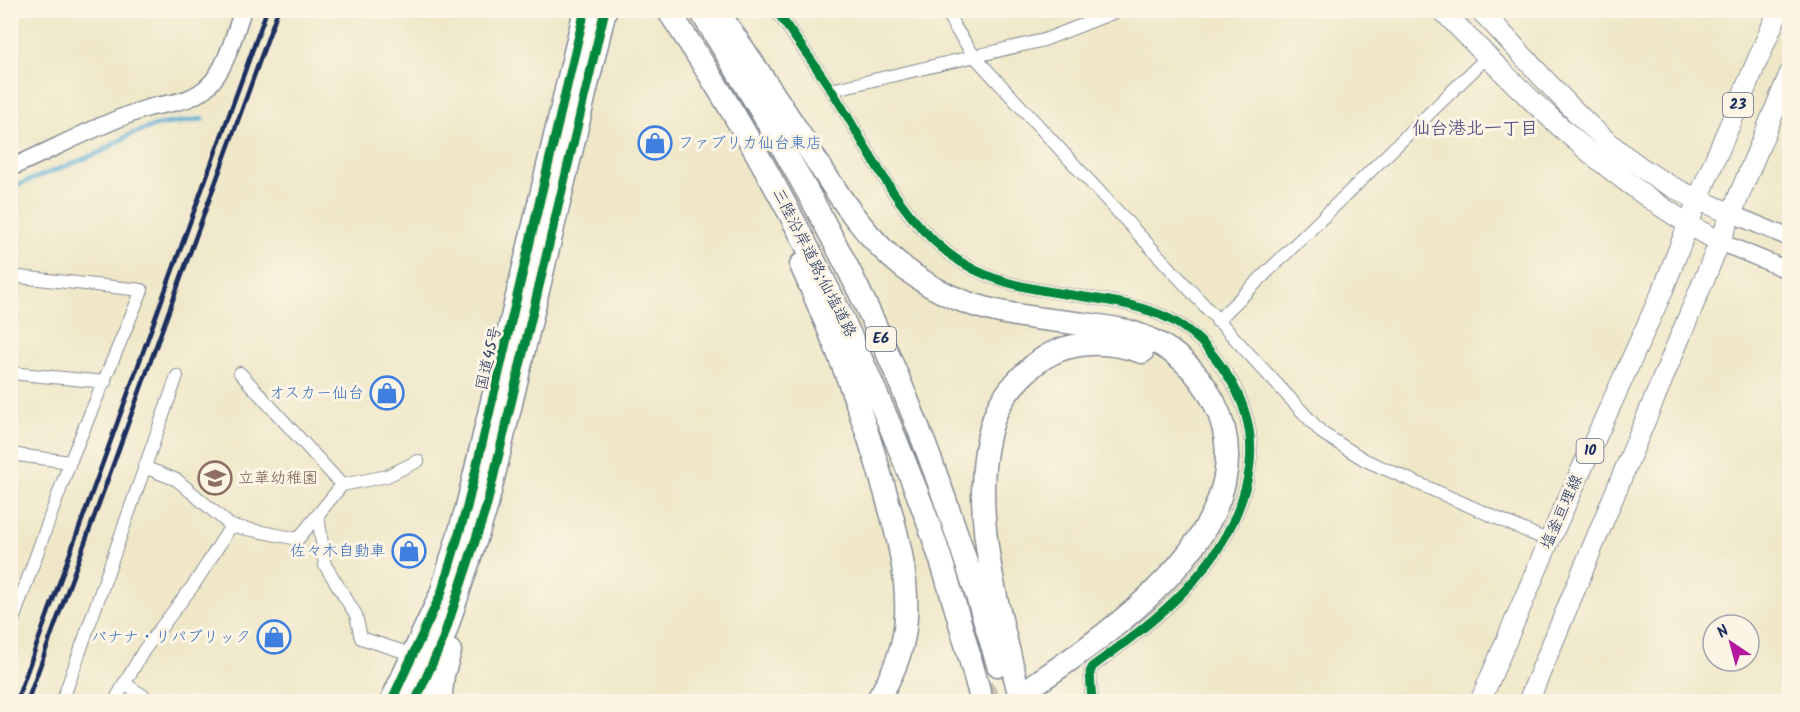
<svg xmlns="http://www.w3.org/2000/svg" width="1800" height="712" font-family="Kalam,'Klee One',sans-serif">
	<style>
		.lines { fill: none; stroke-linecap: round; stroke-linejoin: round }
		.stream { stroke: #5bafd7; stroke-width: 4.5 }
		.highway-tunnel { stroke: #c5c2b3; stroke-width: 22; stroke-dasharray: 22 11; stroke-linecap: butt }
		.street-casing { stroke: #858b93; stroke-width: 14 }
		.secondary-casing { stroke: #858b93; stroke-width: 19 }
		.primary-casing { stroke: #858b93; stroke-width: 22 }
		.highway-casing { stroke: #858b93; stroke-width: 25 }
		.street { stroke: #fff; stroke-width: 12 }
		.secondary { stroke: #fff; stroke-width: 16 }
		.primary { stroke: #fff; stroke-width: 20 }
		.highway { stroke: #fff; stroke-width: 22 }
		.rail { stroke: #1b2f5e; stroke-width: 4.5 }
		.cycleway-casing { stroke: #fcf5e5; stroke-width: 13 }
		.cycleway { stroke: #00873e; stroke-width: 9 }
		.labels { text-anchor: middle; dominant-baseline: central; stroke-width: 6; stroke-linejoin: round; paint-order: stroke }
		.shield { fill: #fcf5e5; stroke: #5e6a86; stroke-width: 1.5 }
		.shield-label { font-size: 15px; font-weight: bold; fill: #1b2f5e }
		.shop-label { font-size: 16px; fill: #366cbe; stroke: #fcf5e5; text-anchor: end }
		.street-label { font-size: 16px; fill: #1b2f5e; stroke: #fcf5e5 }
		.education-label { font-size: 16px; fill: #785e54; stroke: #fcf5e5; text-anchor: start }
		.neighbourhood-label { font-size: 18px; font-weight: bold; fill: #595687; stroke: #fcf5e5 }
	</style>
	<rect width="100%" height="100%" fill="#fcf5e5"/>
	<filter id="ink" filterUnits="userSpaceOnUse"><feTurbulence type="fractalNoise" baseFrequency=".0167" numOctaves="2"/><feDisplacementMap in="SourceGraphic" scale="12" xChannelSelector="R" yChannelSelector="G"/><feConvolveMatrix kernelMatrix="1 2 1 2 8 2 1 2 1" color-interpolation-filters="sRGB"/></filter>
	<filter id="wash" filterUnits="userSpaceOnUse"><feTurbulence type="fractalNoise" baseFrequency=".008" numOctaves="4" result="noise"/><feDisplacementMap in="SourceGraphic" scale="24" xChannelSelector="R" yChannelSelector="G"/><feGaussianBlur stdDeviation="1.35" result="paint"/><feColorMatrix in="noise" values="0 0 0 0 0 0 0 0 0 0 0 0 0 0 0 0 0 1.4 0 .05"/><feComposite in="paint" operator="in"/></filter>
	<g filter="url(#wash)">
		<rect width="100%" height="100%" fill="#efe7c8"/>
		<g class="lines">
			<path class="stream" d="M10,188L99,153L131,134L158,125L203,119"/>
		</g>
	</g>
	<g filter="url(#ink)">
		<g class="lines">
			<path class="highway-tunnel" d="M978,702L1031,670"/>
			<g class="street-casing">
				<path id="street" d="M776,10C796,40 818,68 837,99C870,152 898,214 948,253C1010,302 1091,287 1161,315C1193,328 1214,353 1231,381C1251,415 1256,451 1245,489C1223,569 1158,619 1093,666L1090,672L1092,702
					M947,10L954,26L975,57L1322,433L1365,460L1549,541
					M831,90L1044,40L1120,10
					M10,276L142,290L70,462L10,628
					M1217,321L1487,57
					M10,373L105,382
					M10,454L70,462
					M144,467L177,480L231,526L298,539L342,485L240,373
					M342,485L387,476L418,461
					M318,515L325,565L356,615L361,638L414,655
					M124,683L153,702
					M62,702L177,376
					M114,702L144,650L195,583L231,526"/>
			</g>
			<g class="secondary-casing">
				<path id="secondary" d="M10,168C52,150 103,122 145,109C168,102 190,104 209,85C227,67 234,34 243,10
					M1732,214L1790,238
					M1720,242L1790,271"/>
			</g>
			<g class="primary-casing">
				<path id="primary" d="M1442,10C1527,98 1611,184 1720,242
					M1480,10C1537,68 1587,135 1657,178C1680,193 1707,203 1732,214
					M1480,702L1549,541L1663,290L1698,199L1779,10
					M1528,702L1790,73"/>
			</g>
			<g class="highway-casing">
				<path id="highway" d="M668,10C768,159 849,318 914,485C942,555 962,629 982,702
					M700,10C757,103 814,197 861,295C918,414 961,538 998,665
					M717,10C743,49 770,88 795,127C829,180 862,240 915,276C962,309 1012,316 1067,322C1089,325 1112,326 1134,333C1170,345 1197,368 1214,402C1273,521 1117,628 1035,684
					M801,265C834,338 863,413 885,491C897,532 908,574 906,616C905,647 893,676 876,702
					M391,702L441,594L467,507L585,10
					M415,702L442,642L486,508L605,10
					M440,702L443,675L450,651
					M1021,702C1001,615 962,497 997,410C1005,393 1020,377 1034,365C1065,339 1107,340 1142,352"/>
			</g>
			<use href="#street" class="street"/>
			<use href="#secondary" class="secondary"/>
			<use href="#primary" class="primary"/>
			<use href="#highway" class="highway"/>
			<path class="rail" d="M16,702L267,10
				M27,702L278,10"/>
			<g class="cycleway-casing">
				<path id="cycleway" d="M776,10C796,40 818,68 837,99C870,152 898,214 948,253C1010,302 1091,287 1161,315C1193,328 1214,353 1231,381C1251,415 1256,451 1245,489C1223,569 1158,619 1093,666L1090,672L1092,702
					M391,702L441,594L467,507L585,10
					M415,702L442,642L486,508L605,10"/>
			</g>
			<use href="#cycleway" class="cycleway"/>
		</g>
	</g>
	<defs>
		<g id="shop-ring" transform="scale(1.725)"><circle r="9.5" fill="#fcf5e5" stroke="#3f7fe0" stroke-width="1.5"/><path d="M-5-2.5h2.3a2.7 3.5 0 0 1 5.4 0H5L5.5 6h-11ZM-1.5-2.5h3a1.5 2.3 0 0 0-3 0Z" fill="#3f7fe0"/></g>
		<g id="school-ring" transform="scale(1.725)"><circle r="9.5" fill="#fcf5e5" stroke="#8d6e63" stroke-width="1.5"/><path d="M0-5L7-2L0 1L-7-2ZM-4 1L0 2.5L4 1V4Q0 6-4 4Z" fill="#8d6e63"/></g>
	</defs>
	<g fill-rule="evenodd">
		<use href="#shop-ring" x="655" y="143"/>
		<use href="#shop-ring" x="387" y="393"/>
		<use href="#school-ring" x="215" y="478"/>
		<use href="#shop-ring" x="409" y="551"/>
		<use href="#shop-ring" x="274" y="637"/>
	</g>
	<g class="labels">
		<g class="shield">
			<rect x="1723" y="93" width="30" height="24" rx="4.5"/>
			<rect x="866" y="327" width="30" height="24" rx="4.5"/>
			<rect x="1576.5" y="439" width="27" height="24" rx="4.5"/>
		</g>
		<g class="shield-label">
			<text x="1738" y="105">23</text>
			<text x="881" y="339">E6</text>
			<text x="1590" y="451">10</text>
		</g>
		<g class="shop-label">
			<text x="678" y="143" text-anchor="start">ファブリカ仙台東店</text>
			<text x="364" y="393">オスカー仙台</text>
			<text x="386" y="551">佐々木自動車</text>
			<text x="251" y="637">バナナ・リパブリック</text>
		</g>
		<g class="street-label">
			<text transform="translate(814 263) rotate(63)">三陸沿岸道路;仙塩道路</text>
			<text transform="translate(489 358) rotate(-77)">国道45号</text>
			<text transform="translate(1562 512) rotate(-66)">塩釜亘理線</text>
		</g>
		<g class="education-label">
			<text x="238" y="478">立華幼稚園</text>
		</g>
		<g class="neighbourhood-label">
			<text x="1475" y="129">仙台港北一丁目</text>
		</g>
	</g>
	<rect width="1800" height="712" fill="none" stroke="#fcf5e5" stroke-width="36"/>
	<g transform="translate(1731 643) rotate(324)"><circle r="28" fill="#fcf5e5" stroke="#a2a6af" stroke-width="1.5"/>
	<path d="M0-4.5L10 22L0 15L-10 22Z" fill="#b5179e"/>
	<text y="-9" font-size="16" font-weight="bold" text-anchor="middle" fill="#1b2f5e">N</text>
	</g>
</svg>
